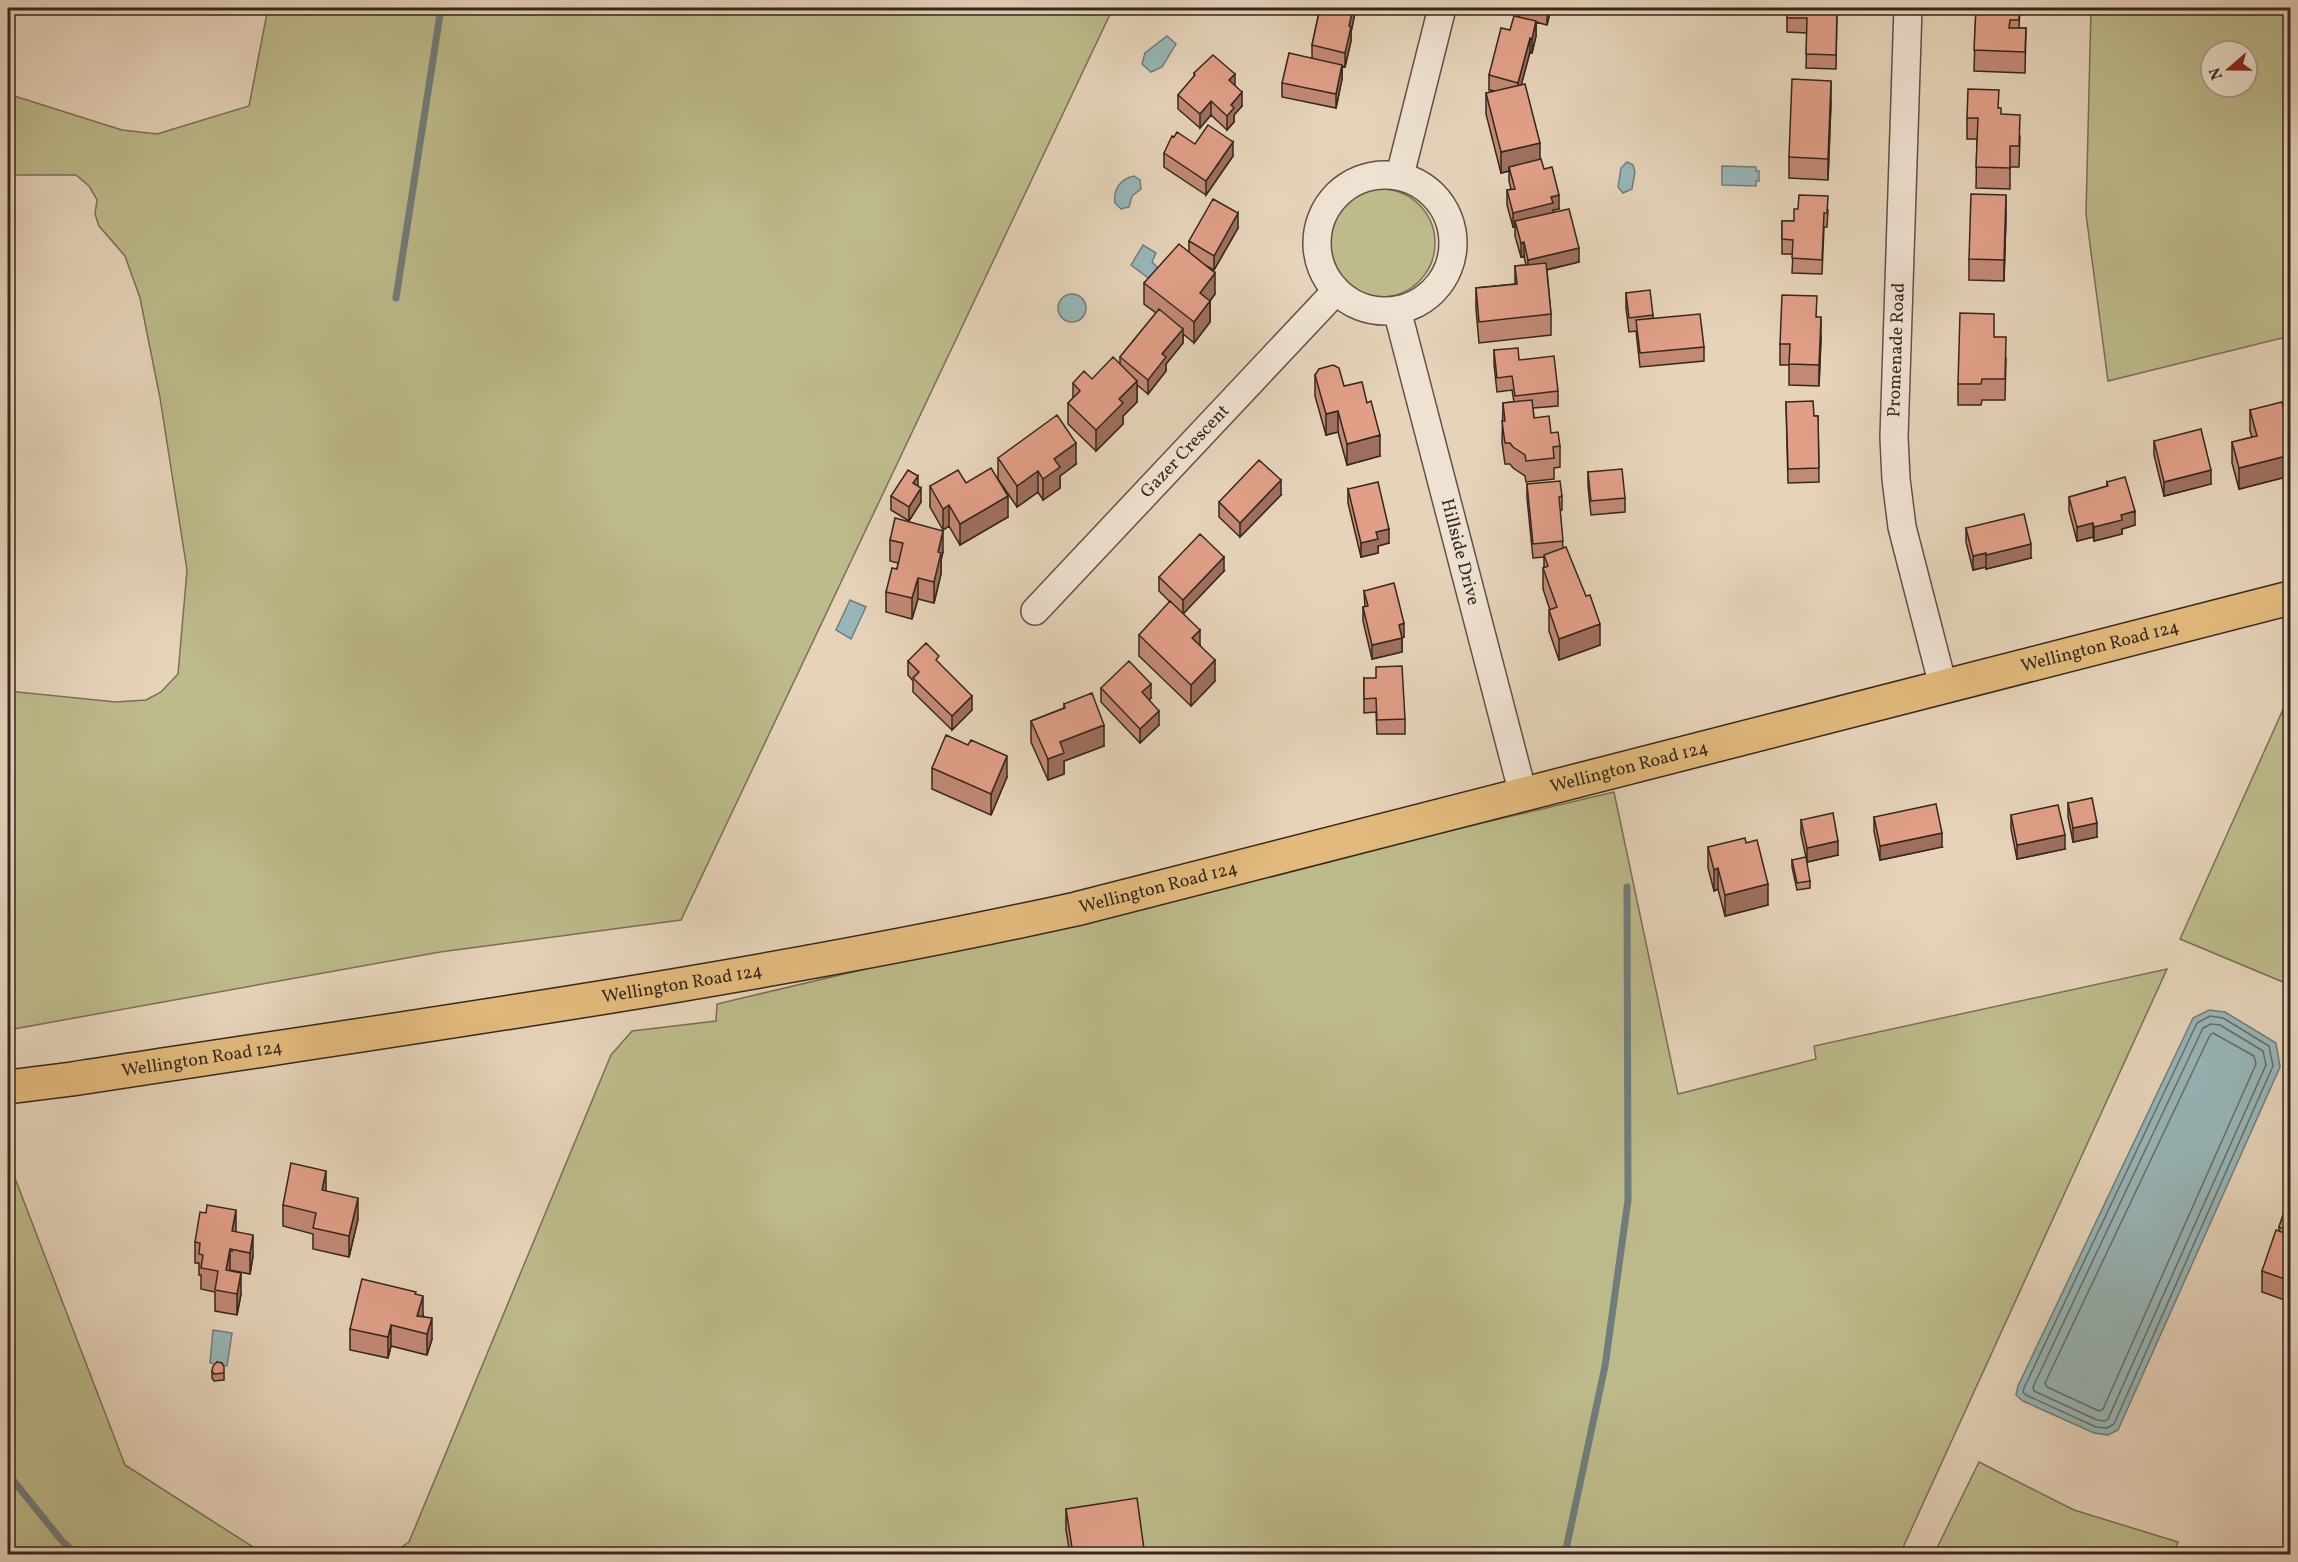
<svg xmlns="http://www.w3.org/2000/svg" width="2298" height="1562" font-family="Vollkorn,serif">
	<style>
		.green { fill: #bdba8b; stroke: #7a7054; stroke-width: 1.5; fill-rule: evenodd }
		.water { fill: #98b6b8; stroke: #717d7a; stroke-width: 1.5 }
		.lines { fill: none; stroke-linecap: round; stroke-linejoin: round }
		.shore { stroke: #676e6a; stroke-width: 1.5 }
		.stream { stroke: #717d7a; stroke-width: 7 }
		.minor-casing { stroke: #625244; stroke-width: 30 }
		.major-casing { stroke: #36271d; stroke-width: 36 }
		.minor { stroke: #efe2d2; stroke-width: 27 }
		.major { stroke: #e3ba7d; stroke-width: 33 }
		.wall { fill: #c28975; stroke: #36271d; stroke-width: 1.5 }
		.shaded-wall { fill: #9e6f5f; stroke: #36271d; stroke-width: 1.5 }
		.building { fill: #e19f88; stroke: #36271d; stroke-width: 1.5 }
		.labels { text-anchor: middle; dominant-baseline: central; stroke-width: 6; stroke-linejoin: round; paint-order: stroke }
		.street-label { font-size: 18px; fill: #36271d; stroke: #efe2d2 }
	</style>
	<rect width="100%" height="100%" fill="#e6d3ba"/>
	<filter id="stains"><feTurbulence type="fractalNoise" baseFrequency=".00333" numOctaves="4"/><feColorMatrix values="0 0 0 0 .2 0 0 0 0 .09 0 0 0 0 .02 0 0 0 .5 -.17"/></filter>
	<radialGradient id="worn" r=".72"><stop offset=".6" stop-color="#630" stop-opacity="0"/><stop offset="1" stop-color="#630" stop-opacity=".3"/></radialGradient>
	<path class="green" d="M268,8H1113L681,920L440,952L8,1030V691L116,702L146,700L161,692L178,674L187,570L160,398L140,298L125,256L99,226L95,214L97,200L89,186L76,175H8V94L122,130L157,134L249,106Z
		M2091,8H2290V336L2108,381L2086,214ZM2211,51H2247V87H2211Z
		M1327 243a54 54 0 1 1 108 0a54 54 0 1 1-108 0Z
		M2290,694V985L2180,939Z
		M1614,792L1678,1094L1816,1059L1814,1046L2167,969L1900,1554H391L409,1542L611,1055L632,1031L716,1021L717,1004Z
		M8,1160L125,1465L264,1554H8Z
		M1979,1462L2074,1510L2178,1542L2173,1554H1934Z"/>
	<path class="water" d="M1167,36L1176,44L1162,67L1151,72L1142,64L1145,53Z
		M1627,162L1633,165L1635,172L1632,189L1623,193L1618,187L1621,168Z
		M1722,166L1756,167V171H1759V181H1756V186L1722,185Z
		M1134,176L1140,180L1141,189L1132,196L1129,207L1121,209L1115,203C1113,190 1120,179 1134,176Z
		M1143,245L1156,253L1152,262L1159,269L1151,280L1131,265Z
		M1058 308a14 14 0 1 1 28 0a14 14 0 1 1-28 0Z
		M850,600L866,607L851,639L836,630Z
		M2209,1010L2225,1012L2276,1043L2280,1067L2118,1430L2108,1435L2094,1433L2023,1401L2016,1395L2018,1386L2193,1018Z
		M213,1330L232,1333L227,1366L210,1363Z"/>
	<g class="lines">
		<path class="shore" d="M2210,1016L2223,1018L2269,1046L2273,1066L2114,1424L2107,1428L2096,1427L2026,1395L2023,1392L2024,1388L2197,1023Z
			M2211,1024L2220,1025L2263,1051L2266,1065L2108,1419L2105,1421L2097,1420L2034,1391L2033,1387L2203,1028Z
			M2213,1033L2254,1056L2256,1064L2103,1409L2099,1411L2047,1387L2045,1383L2210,1035Z"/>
		<path class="stream" d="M396,298L441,8
			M8,1474L62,1541L76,1554
			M1565,1554L1605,1366L1628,1200L1627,887"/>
		<g class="minor-casing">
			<g id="minor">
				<path d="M1908,8L1894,437L1896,479L1902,527L1943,686"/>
				<path d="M1400,175L1442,8"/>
				<circle cx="1385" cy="243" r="68"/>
				<path id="s1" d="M1397,310L1523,794"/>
				<path id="s2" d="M1035,611L1336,291"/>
			</g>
		</g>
		<g class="major-casing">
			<g id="major">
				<path id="s3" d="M8,1087L72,1079C408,1027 744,982 1076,909L2290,598"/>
			</g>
		</g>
		<use href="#minor" class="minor"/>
		<use href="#major" class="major"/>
	</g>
	<path class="wall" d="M1320,8H1356L1351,32V41L1345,67L1342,66V79L1336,108L1282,97V83L1312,58V45Z
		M1519,8H1551L1547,25L1536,22V36L1532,53L1530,52L1521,85L1540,160L1559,209L1553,210V212L1579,262L1547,270L1551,314V335L1479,343L1476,309V288L1515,284V266L1526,265L1524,256L1521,257L1515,236V226L1513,227L1507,205V190L1511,189L1509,181V171L1501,173L1486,114V93L1495,91L1489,90V75L1510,30L1519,17Z
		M1559,8H1571V10Z
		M1787,8H1837L1836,69L1806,68L1807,33L1787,32Z
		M1976,8H2020L2019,28H2026L2025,73L1974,71Z
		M1194,73L1235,85L1242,106L1234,115V122L1227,130L1211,115L1200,128L1178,109V95L1194,77Z
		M1831,102L1828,180L1789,178V157Z
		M1999,108L2001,114L2020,136L2019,167H2010V189L1976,188L1977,139H1967V118Z
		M1195,144L1233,156L1206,195L1164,167V153Z
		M1828,210L1827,227H1824L1822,274L1792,273L1793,254H1782V221H1794Z
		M2006,216L2004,281L1969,280V259Z
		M1238,228L1214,270L1205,265L1215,294L1210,301V322L1194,343L1183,334V343L1166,364V371L1148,394L1137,385V402L1123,416V424L1096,451L1068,424V403L1073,398V383L1092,379L1120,364V357L1156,313L1144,304V283L1189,252V241Z
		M1626,293L1653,315V319L1704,347V361L1640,367L1636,331L1629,332L1626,308Z
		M1817,317L1821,338L1819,386L1789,385V365H1780V344Z
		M1994,337L2006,358L2005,400H1982L1981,405H1958V384Z
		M1494,350L1519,360L1558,391V406L1533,408L1534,418L1551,433L1560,446V467L1554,468V479L1526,482L1525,476L1513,468L1510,464H1505L1502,442L1503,403L1514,402L1512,390L1497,392L1494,364Z
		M1315,375L1344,386L1380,456L1347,465L1338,432L1326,435L1315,396Z
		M1786,402L1814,416H1818L1819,482L1788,483Z
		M2250,410L2290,436V476L2239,489L2232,463V442L2252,437L2250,431Z
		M2154,441L2211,484L2164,496L2154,455Z
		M998,458L1076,464L1060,476V488L1043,500L1038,492L1017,507L998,479Z
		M1588,472L1625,498V512L1591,515L1588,486Z
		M2107,482L2135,525L2122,529V534L2094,541L2093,537L2077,541L2069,511V497L2107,486Z
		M966,483L1008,517L960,545L949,526L943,530L930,507V486Z
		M1527,484L1562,496V510L1560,511L1563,548L1600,645L1559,660L1549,631V610H1550L1543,589V568H1544V557L1533,558L1527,498Z
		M918,486L921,502L909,521L891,510V496Z
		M1348,489L1389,543L1378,546V553L1361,557L1348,503Z
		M1281,495L1240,537L1219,517V502Z
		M1966,528L2031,558L1986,569V567L1973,570L1966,542Z
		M890,540L943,552L941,560V574L934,603L918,599L912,619L886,612V592L897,569L898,563L890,561Z
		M1224,571L1183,614L1200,645L1215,681L1191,706L1139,656V635L1170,602L1159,591V577Z
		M1364,591L1404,637L1402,638V652L1372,659L1363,621V607H1365Z
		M908,661L939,663L972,710L952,730L913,692V681L908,675Z
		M1364,678L1405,719V734H1377L1376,712L1364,713Z
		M1101,688L1151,698L1149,700L1159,725L1140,743L1101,702Z
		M1064,704L1104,746L1064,761V774L1048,780L1031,742V721L1064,708Z
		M932,768L1007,777L991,815L932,789Z
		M2068,803L2097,837L2073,842L2068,817Z
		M2011,815L2065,849L2017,859L2011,829Z
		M1874,817L1942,847L1880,860L1874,831Z
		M1801,820L1838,855L1807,862L1801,834Z
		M1746,843L1768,905L1725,916L1718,889L1714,891L1708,868V847Z
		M1792,860L1810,881V888L1797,890L1792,867Z
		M326,1191L358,1219L349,1257L313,1249V1234L283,1226V1205Z
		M2290,1195V1302L2262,1292V1271L2279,1231V1227Z
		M236,1232L253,1256L250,1274L230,1270L241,1294L237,1315L215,1311V1292L201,1289V1275H199V1263H195V1242Z
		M416,1295L432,1339L427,1355L391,1346L388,1358L350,1350V1329Z
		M217,1362L224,1374V1380L214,1381L212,1378V1371Z
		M1066,1509L1144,1549V1554H1070L1066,1530Z"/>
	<path class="shaded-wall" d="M1353,8H1356L1351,32V41L1345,67V53L1349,26Z
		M1547,8H1551L1547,25Z
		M1536,21V36L1532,53V39Z
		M1530,38V52L1518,97V83Z
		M1342,65V79L1336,108V94Z
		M1235,74V88L1229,80Z
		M1831,81V102L1828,180V159Z
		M1242,92V106L1234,115V122L1227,130V116L1231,105Z
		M1211,101V115L1200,128V114Z
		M1233,142V156L1206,195V181Z
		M1540,143V164L1509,167V171L1501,173V152Z
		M1559,195V209L1553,210V217L1515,221V226L1513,227V213L1551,197Z
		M2006,195V216L2004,281V260Z
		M1238,213V228L1214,270V256Z
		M1524,242V256L1521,257V243Z
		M1579,248V262L1528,274V260Z
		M1215,273V294L1200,314V293Z
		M1210,301V322L1194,343V322Z
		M1821,317V338L1819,386V365Z
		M1183,329V343L1166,364V371L1148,394V380L1162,354Z
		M1137,381V402L1123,416V424L1096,451V430L1119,399Z
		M1338,411V432L1326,435V414Z
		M1380,435V456L1347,465V444Z
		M1076,443V464L1060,476V488L1043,500V479L1054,459Z
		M2290,455V476L2239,489V468Z
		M2211,470V484L2164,496V482Z
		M1038,471V492L1017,507V486Z
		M918,476V490L913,483Z
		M1281,480V495L1240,537V523Z
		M921,488V502L909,521V507Z
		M1008,496V517L960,545V524Z
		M949,505V526L943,530V509Z
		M2135,511V525L2122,529V534L2094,541V527L2121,515Z
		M2093,523V537L2077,541V527Z
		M1389,529V543L1378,546V553L1361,557V543L1376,532Z
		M943,531V552L941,560V574L934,603V582L938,552Z
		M2031,544V558L1986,569V555Z
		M1986,553V567L1973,570V556Z
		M1224,557V571L1183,614V600Z
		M918,578V599L912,619V598Z
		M1404,623V637L1399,639V625Z
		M1600,624V645L1559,660V639Z
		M1200,630V651L1192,638Z
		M1402,638V652L1372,659V645Z
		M1215,660V681L1191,706V685Z
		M1151,684V698L1142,707V692Z
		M972,696V710L952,730V716Z
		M1159,711V725L1140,743V729Z
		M1104,725V746L1064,761V774L1048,780V759L1060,742Z
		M1007,756V777L991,815V794Z
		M2097,823V837L2073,842V828Z
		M1942,833V847L1880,860V846Z
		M2065,835V849L2017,859V845Z
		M1838,841V855L1807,862V848Z
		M1718,868V889L1714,891V870Z
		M1768,884V905L1725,916V895Z
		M326,1171V1192L322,1190Z
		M358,1198V1219L349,1257V1236Z
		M236,1210V1231L232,1252V1231Z
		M253,1235V1256L250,1274V1253Z
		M230,1249V1270L226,1291V1270Z
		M241,1273V1294L237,1315V1294Z
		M423,1296V1317L417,1316Z
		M432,1318V1339L427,1355V1334Z
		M391,1325V1346L388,1358V1337Z"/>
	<path class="building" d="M1320,8H1353L1349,26L1351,27L1345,53L1312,45Z
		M1787,8H1837L1836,55L1806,54L1807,18H1787Z
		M1976,8H2019V20H2010L2009,28H2026L2025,52L1974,50Z
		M1514,16L1536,21L1532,39L1530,38L1518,83L1489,75L1501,28L1510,30Z
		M1289,53L1342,65L1336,94L1282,83Z
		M1213,55L1235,74L1229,80L1242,92L1231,105L1234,108L1227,116L1211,101L1200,114L1178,95L1195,75L1194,73Z
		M1792,79L1831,81L1828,159L1789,157Z
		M1525,84L1540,143L1501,152L1486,93Z
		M1968,89L1999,90L1998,108H2001V114L2020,115L2019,146H2010V168L1976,167L1978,118H1967Z
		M1208,125L1233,142L1206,181L1164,153L1172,136L1174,137L1177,132L1195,144Z
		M1541,159L1544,169L1552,167L1559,195L1551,197L1553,203L1513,213L1507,190L1515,189L1509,167Z
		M1971,194L2006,195L2004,260L1969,259Z
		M1799,195L1828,196L1827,213H1824L1822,260L1792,258L1793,240L1782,239V221H1794V209H1798Z
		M1213,199L1238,213L1214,256L1189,241Z
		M1569,209L1579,248L1528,260L1524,242L1521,243L1515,221Z
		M1179,244L1215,273L1200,293L1210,301L1194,322L1144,283Z
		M1546,263L1551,314L1479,322L1476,288L1517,284L1515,266Z
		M1650,290L1653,315L1629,318L1626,293Z
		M1782,295L1817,296L1816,317H1821L1819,365L1789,364L1790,344H1780Z
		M1159,309L1183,329L1162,354L1166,357L1148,380L1120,357Z
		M1960,313L1994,314V337H2006L2005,379H1982L1981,384H1958Z
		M1700,314L1704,347L1640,353L1636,320Z
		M1518,348L1519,360L1554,356L1558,391L1515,396L1512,376L1497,378L1494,350Z
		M1113,357L1137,381L1119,399L1123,403L1096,430L1068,403L1080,391L1073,383L1084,371L1092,379Z
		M1333,365L1339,368L1344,386L1362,382L1367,403L1371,401L1380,435L1347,444L1338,411L1326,414L1315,375L1319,369Z
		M1532,400L1534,418L1549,416L1551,433L1558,432L1560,446L1553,447L1554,458L1526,461L1525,455L1513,447L1510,443H1505L1502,421H1505L1503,403Z
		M1813,401L1814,416H1818L1819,468L1788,469L1786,402Z
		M2282,402L2290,436V455L2239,468L2232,442L2257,436L2250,410Z
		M1057,415L1076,443L1054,459L1060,467L1043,479L1038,471L1017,486L998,458Z
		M2201,429L2211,470L2164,482L2154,441Z
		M1259,460L1281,480L1240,523L1219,502Z
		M991,468L1008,496L960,524L949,505L943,509L930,486L958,470L966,483Z
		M1622,469L1625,498L1591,501L1588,472Z
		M908,470L918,476L913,483L921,488L909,507L891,496Z
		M2125,477L2135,511L2121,515L2122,520L2094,527L2093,523L2077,527L2069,497L2108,486L2107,482Z
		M1560,481L1562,496L1559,497L1563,541L1533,544L1527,484Z
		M1378,482L1389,529L1376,532L1378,539L1361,543L1348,489Z
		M2024,514L2031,544L1986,555V553L1973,556L1966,528Z
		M895,518L943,531L938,552L941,553L934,582L918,578L912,598L886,592L892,568L897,569L903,543L890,540Z
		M1200,534L1224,557L1183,600L1159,577Z
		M1566,547L1586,596L1590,595L1600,624L1559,639L1549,610L1557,607L1543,568L1548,566L1544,555Z
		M1394,583L1404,623L1399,625L1402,638L1372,645L1363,607L1368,606L1364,591Z
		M1170,601L1200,630L1192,638L1215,660L1191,685L1139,635Z
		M926,643L939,656L936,660L972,696L952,716L913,678L919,672L908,661Z
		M1129,661L1151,684L1142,692L1159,711L1140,729L1101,688Z
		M1402,666L1405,719L1377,720L1376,698L1364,699V678H1376V667Z
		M1092,693L1104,725L1060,742L1064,753L1048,759L1031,721L1065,708L1064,704Z
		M946,735L968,745L971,740L1007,756L991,794L932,768Z
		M2092,798L2097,823L2073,828L2068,803Z
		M1936,804L1942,833L1880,846L1874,817Z
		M2058,805L2065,835L2017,845L2011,815Z
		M1833,813L1838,841L1807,848L1801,820Z
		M1745,838L1746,843L1757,840L1768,884L1725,895L1718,868L1714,870L1708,847Z
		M1806,857L1810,881L1797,883L1792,860Z
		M291,1163L326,1171L322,1190L358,1198L349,1236L313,1228L316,1213L283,1205Z
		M2290,1195V1231L2279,1227Z
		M207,1205L236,1210L232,1231L253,1235L250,1253L230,1249L226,1270L241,1273L237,1294L215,1290L218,1271L201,1268L203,1255L199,1254L200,1243L195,1242L200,1212L206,1213Z
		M2276,1230L2290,1235V1281L2262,1271Z
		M362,1279L416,1292L415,1294L423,1296L417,1316L432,1318L427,1334L391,1325L388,1337L350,1329Z
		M217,1362L222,1363L224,1367V1373L214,1374L212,1371L213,1366Z
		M1137,1498L1144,1549L1107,1554H1073L1066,1509Z"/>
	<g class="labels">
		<g class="street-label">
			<text transform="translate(1897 350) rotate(-88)">Promenade Road</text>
			<text stroke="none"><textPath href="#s2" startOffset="219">Gazer Crescent</textPath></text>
			<text stroke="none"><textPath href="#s1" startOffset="250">Hillside Drive</textPath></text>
			<text stroke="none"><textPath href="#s3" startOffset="2140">Wellington Road 124</textPath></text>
			<text stroke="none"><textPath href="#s3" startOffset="1654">Wellington Road 124</textPath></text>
			<text stroke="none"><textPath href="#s3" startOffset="1168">Wellington Road 124</textPath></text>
			<text stroke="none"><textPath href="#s3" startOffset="682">Wellington Road 124</textPath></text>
			<text stroke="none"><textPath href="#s3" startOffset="196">Wellington Road 124</textPath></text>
		</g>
	</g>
	<rect width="2298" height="1562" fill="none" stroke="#e6d3ba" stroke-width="30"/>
	<rect x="9" y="9" width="2280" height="1544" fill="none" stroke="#36271d" stroke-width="3"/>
	<rect x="15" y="15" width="2268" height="1532" fill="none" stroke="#36271d" stroke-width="1.5"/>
	<g transform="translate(2229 69) rotate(250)"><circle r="28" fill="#efe2d2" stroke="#a5978a" stroke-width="1.5"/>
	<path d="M0-4.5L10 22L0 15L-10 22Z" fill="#8f2418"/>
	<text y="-9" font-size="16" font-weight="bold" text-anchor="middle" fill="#36271d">N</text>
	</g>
	<rect width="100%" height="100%" filter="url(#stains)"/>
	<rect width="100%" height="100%" fill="url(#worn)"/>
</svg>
